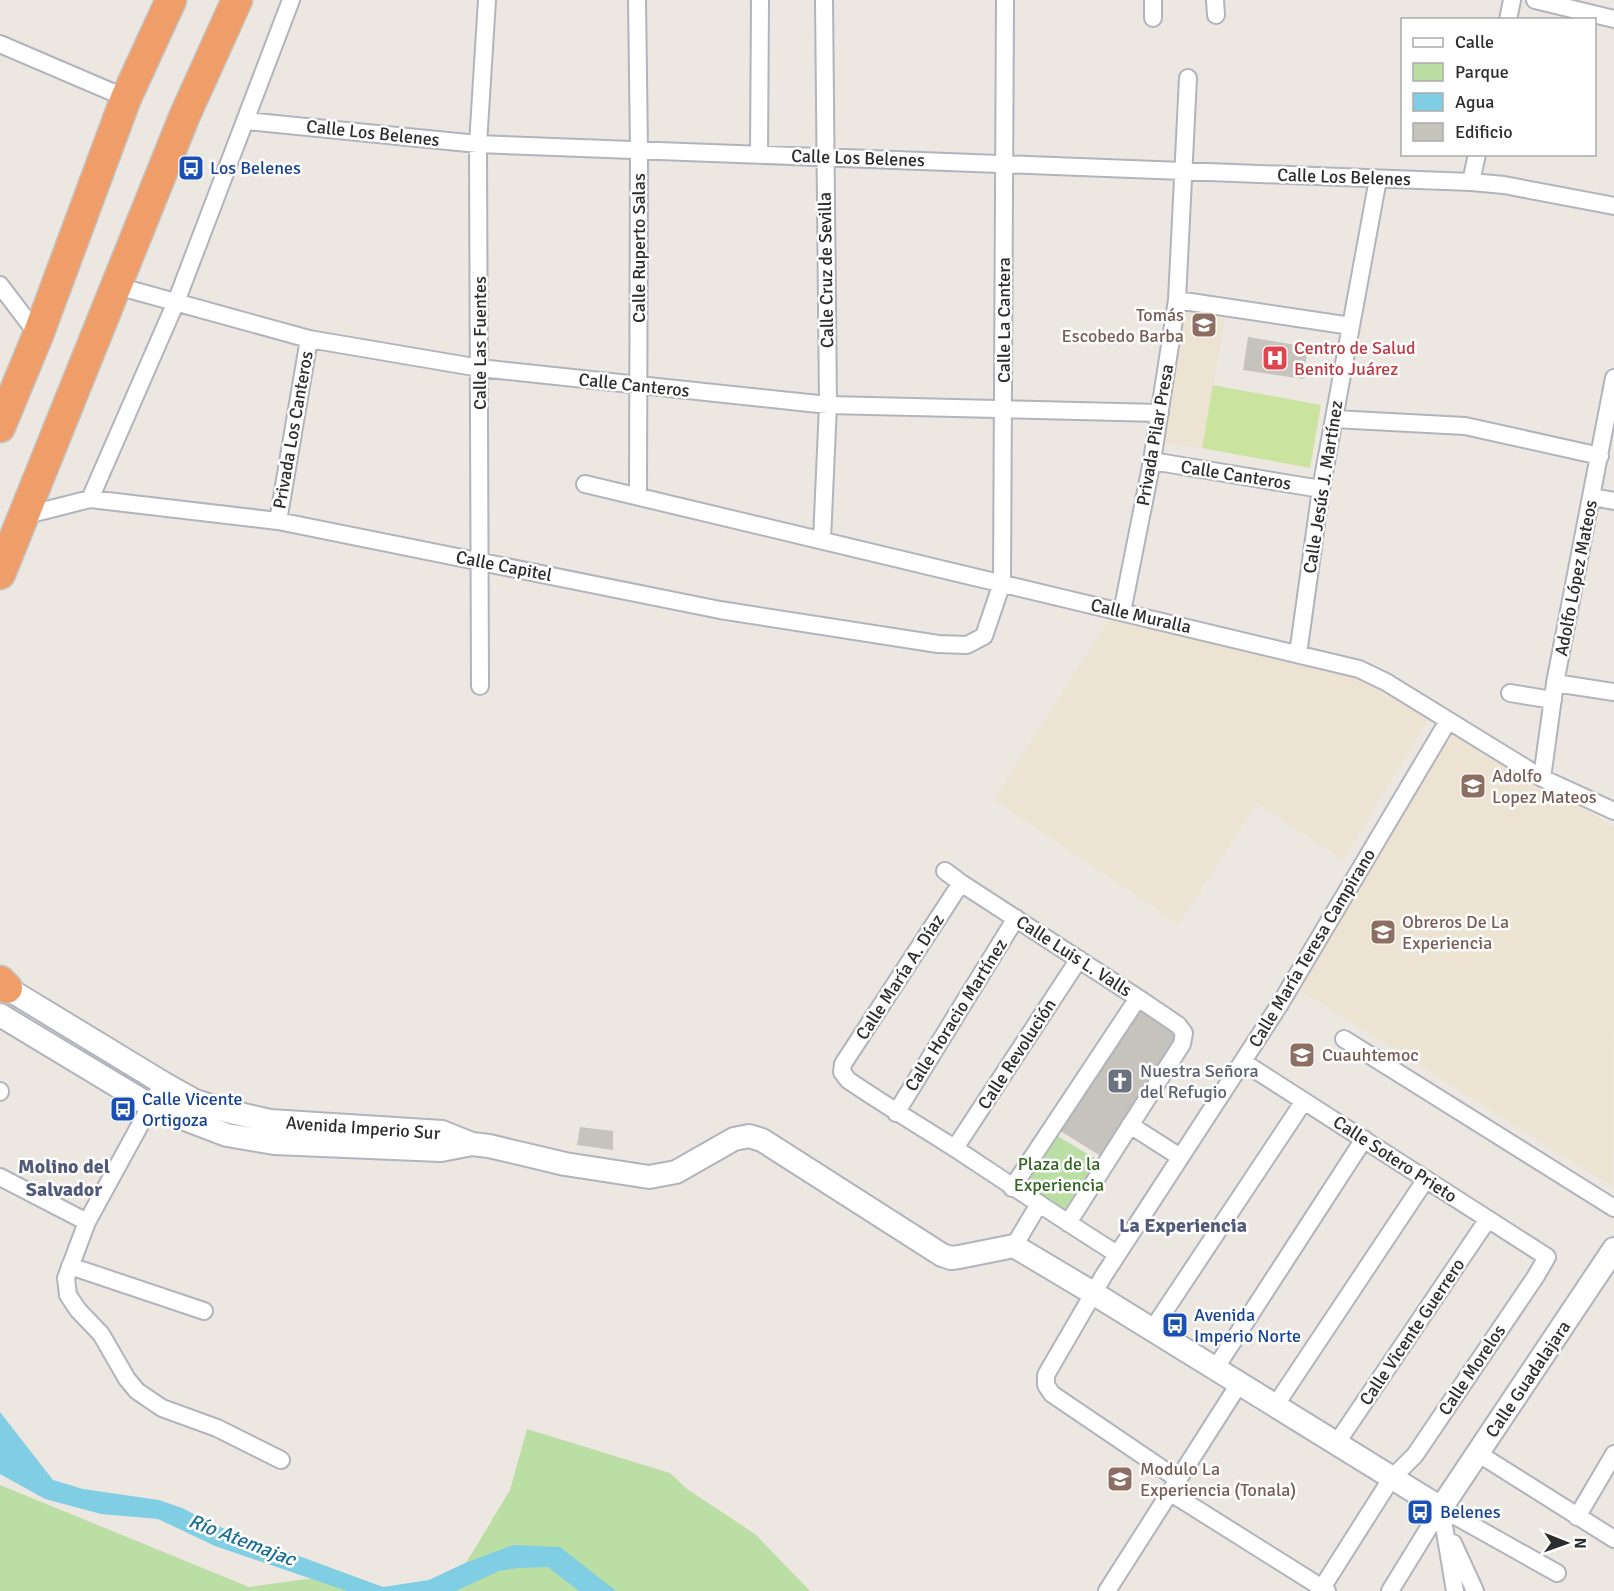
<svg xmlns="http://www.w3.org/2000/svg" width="1614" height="1591" font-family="Signika,sans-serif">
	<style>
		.education { fill: #ede3d3 }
		.green { fill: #badea3 }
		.pitch { fill: #cae4a0 }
		.water { fill: #7fcee4 }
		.building { fill: #c6c2bc }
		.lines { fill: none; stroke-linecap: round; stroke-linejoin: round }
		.street-casing { stroke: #b1b4bc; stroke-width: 20 }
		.secondary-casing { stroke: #b1b4bc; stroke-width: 26 }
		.highway-casing { stroke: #c4c4c4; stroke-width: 33 }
		.street { stroke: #fff; stroke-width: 16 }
		.secondary { stroke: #fff; stroke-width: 22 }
		.highway { stroke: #f09e69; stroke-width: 30 }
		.labels { text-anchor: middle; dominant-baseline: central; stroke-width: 5; stroke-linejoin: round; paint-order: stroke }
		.street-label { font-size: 18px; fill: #2d2d2d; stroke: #fff }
		.transit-label { font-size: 18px; fill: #164399; stroke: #fff; text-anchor: start }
		.education-label { font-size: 18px; fill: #785e54; stroke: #fff; text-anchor: start }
		.health-label { font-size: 18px; fill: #be3a42; stroke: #fff; text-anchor: start }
		.worship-label { font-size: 18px; fill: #5b616d; stroke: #fff; text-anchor: start }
		.park-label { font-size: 18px; fill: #336522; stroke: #fff }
		.neighbourhood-label { font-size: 20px; font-weight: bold; fill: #515a7a; stroke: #fff }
		.water-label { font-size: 20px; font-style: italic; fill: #1b6f94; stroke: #fff }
	</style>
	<rect width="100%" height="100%" fill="#ede7e1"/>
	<path class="education" d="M1182,307L1226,314L1202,448L1160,442Z
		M1111,616L1357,672L1429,718L1343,860L1257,803L1179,924L994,800Z
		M1452,728L1614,827L1613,1187L1297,988Z"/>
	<path class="green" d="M1054,1134L1101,1162L1067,1219L1014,1185Z
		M527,1429L670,1473L687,1489L755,1534L810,1591H437L448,1587L468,1560L510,1490Z
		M0,1485L249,1587L336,1575L400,1591H0Z"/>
	<path class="pitch" d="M1213,385L1321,405L1310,468L1202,448Z"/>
	<path class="water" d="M0,1412L53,1480L83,1489L159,1500L182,1508L217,1526L383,1587L429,1580L465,1563L513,1545L560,1547L616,1591H579L548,1567L518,1568L499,1571L456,1591H347L215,1546L158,1519L101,1514L45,1499L0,1474Z"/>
	<path class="building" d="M1248,337L1308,347L1303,379L1243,370Z
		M1139,1004L1180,1033L1104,1158L1057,1129Z
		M580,1127L613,1131V1150L577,1145Z"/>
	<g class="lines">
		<g class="street-casing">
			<path id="street" d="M637,0L639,150L638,496
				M1153,0V18
				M1215,0L1216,15
				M1535,0L1614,19
				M1508,20L1512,0
				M0,44L126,98
				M246,121L478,144L1471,182L1504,185L1614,206
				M759,155L760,0
				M1471,182L1477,154
				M0,285L38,335
				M117,286L309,339L480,368L828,405L1160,413
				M1177,300L1351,326
				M1334,419L1465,426L1600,456
				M1152,461L1321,489
				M585,484L1359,669L1386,682L1542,778L1614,811
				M1592,497L1614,501
				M90,499L176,302L291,0
				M23,516L90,499L278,521L720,610L938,644L967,645L984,636L1002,583L1005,0
				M278,521L309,339
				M822,540L828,405L824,0
				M1122,612L1152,461L1177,300L1188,78
				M1298,654L1321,489L1378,179
				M1555,683L1614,692
				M480,686L478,144L487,0
				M1510,693L1553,700
				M1542,778L1555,683L1614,378
				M945,871L961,883L1138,998L1178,1025L1184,1033L1182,1044L1068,1223
				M961,883L843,1064L842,1072L848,1080C883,1104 920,1126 956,1149C1009,1184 1063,1220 1117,1254
				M1344,1039L1614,1208
				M1243,1062L1547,1257L1536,1276L1415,1455L1391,1479L1320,1591
				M163,1083L87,1222L66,1278L68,1295L78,1310L101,1334L127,1379L137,1391L162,1408L217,1428L281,1460
				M0,1092V1091
				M896,1113L1016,918
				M1130,1125L1180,1157
				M955,1148L1079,959
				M0,1177L87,1222
				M1012,1188L1138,998
				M1014,1246L1039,1204
				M70,1266L204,1311
				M1152,1330L1304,1101
				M1215,1369L1364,1139
				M1275,1406L1426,1179
				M1336,1444L1488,1219
				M1479,1454L1614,1539
				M1179,1480L1052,1394L1046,1385V1375L1104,1275L1280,1004L1448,721
				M1171,1493L1327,1591
				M1441,1508L1557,1573
				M1441,1508L1455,1591
				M1577,1517L1614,1454
				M1453,1543L1475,1591
				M1107,1591L1239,1384
				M1390,1591L1441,1508"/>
		</g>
		<g class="secondary-casing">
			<path id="secondary" d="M0,984L163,1083L195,1101L227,1111L270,1121L442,1132L472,1144L489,1146L565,1164L649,1177L676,1172L734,1139L749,1136L762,1140L942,1255L951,1258L959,1257L1014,1246L1093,1293L1441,1508L1614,1249
				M0,1015L151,1106L227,1135L274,1143L441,1150L472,1144"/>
		</g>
		<g class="highway-casing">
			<path id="highway" d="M0,427L38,335L126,98L171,0
				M0,574L185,115L237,0
				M0,981L7,988"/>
		</g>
		<use href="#street" class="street"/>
		<use href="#secondary" class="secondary"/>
		<use href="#highway" class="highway"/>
	</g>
	<defs>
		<g id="bus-square" transform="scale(1.35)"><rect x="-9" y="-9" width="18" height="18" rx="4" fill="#1a4fb4" stroke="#fff"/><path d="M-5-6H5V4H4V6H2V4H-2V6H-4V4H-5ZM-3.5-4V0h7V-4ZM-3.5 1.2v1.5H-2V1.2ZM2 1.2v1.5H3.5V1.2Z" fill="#fff"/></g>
		<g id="school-square" transform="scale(1.35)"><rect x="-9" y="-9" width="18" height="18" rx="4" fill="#8d6e63" stroke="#fff"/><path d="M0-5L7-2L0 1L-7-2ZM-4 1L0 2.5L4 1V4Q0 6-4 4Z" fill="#fff"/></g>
		<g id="hospital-square" transform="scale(1.35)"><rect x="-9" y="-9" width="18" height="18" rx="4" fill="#e0444e" stroke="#fff"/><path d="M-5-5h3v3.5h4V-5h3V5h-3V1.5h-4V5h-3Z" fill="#fff"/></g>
		<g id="church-square" transform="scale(1.35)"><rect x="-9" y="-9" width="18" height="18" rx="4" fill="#6b7280" stroke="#fff"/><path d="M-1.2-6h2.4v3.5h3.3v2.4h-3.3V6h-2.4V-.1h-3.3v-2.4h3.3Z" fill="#fff"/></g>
		<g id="university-square" transform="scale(1.35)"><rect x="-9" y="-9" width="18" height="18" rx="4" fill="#8d6e63" stroke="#fff"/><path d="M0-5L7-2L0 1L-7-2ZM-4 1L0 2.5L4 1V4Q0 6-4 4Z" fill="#fff"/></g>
	</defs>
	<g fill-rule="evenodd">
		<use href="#bus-square" x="191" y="168"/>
		<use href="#school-square" x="1204" y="325"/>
		<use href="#hospital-square" x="1275" y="358"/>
		<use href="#school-square" x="1473" y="786"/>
		<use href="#school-square" x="1383" y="932"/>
		<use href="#school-square" x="1302" y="1055"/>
		<use href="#church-square" x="1120" y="1081"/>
		<use href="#bus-square" x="123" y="1109"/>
		<use href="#bus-square" x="1175" y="1325"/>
		<use href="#university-square" x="1120" y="1479"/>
		<use href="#bus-square" x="1420" y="1512"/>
	</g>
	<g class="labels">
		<g class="street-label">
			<text transform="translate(373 133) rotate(6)">Calle Los Belenes</text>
			<text transform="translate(858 158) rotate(2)">Calle Los Belenes</text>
			<text transform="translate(1344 177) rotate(2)">Calle Los Belenes</text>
			<text transform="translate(639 248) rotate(-90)">Calle Ruperto Salas</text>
			<text transform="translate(826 270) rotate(-91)">Calle Cruz de Sevilla</text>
			<text transform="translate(1004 320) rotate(-90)">Calle La Cantera</text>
			<text transform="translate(480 343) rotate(-90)">Calle Las Fuentes</text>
			<text transform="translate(634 385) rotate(6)">Calle Canteros</text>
			<text transform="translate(293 430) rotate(-80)">Privada Los Canteros</text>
			<text transform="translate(1155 435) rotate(-80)">Privada Pilar Presa</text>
			<text transform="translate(1236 475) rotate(9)">Calle Canteros</text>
			<text transform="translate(1323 487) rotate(-81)">Calle Jesús J. Martínez</text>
			<text transform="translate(504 566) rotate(11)">Calle Capitel</text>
			<text transform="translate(1576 578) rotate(-79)">Adolfo López Mateos</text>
			<text transform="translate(1141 616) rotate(13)">Calle Muralla</text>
			<text transform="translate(1312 948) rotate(-59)">Calle María Teresa Campirano</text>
			<text transform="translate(1074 956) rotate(33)">Calle Luis L. Valls</text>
			<text transform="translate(900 977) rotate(-57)">Calle María A. Díaz</text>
			<text transform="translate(956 1015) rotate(-58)">Calle Horacio Martínez</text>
			<text transform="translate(1017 1054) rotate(-57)">Calle Revolución</text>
			<text transform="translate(363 1128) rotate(4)">Avenida Imperio Sur</text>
			<text transform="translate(1395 1159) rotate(33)">Calle Sotero Prieto</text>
			<text transform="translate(1412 1332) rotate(-56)">Calle Vicente Guerrero</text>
			<text transform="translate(1472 1370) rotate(-56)">Calle Morelos</text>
			<text transform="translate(1528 1379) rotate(-56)">Calle Guadalajara</text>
		</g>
		<g class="transit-label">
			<text x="210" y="168">Los Belenes</text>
			<text x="142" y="1099">Calle Vicente<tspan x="142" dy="21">Ortigoza</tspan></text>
			<text x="1194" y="1315">Avenida<tspan x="1194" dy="21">Imperio Norte</tspan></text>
			<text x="1440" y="1512">Belenes</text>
		</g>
		<g class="education-label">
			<text x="1184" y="315" text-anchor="end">Tomás<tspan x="1184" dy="21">Escobedo Barba</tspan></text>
			<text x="1492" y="776">Adolfo<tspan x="1492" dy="21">Lopez Mateos</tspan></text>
			<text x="1402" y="922">Obreros De La<tspan x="1402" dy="21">Experiencia</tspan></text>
			<text x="1322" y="1055">Cuauhtemoc</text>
			<text x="1140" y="1469">Modulo La<tspan x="1140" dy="21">Experiencia (Tonala)</tspan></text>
		</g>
		<g class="health-label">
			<text x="1294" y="348">Centro de Salud<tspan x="1294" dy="21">Benito Juárez</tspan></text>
		</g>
		<g class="worship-label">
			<text x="1140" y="1071">Nuestra Señora<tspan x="1140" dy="21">del Refugio</tspan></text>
		</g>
		<g class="park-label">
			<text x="1059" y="1164">Plaza de la<tspan x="1059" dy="21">Experiencia</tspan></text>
		</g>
		<g class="neighbourhood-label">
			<text x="64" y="1166">Molino del<tspan x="64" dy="23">Salvador</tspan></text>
			<text x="1183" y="1225">La Experiencia</text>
		</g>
		<g class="water-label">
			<text transform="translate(242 1540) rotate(21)">Río Atemajac</text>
		</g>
	</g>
	<rect x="1401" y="18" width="195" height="138" fill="#ffffff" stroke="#ababab" stroke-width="1.5"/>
	<rect x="1413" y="38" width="30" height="9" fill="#ffffff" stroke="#ababab" stroke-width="1.5"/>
	<text x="1455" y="48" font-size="18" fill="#2d2d2d">Calle</text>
	<rect x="1413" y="63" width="30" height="18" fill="#badea3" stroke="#ababab" stroke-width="1.5"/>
	<text x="1455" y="78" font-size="18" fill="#2d2d2d">Parque</text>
	<rect x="1413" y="93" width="30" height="18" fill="#7fcee4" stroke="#ababab" stroke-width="1.5"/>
	<text x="1455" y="108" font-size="18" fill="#2d2d2d">Agua</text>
	<rect x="1413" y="123" width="30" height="18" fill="#c6c2bc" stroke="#ababab" stroke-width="1.5"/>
	<text x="1455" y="138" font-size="18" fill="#2d2d2d">Edificio</text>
	<g transform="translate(1566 1543) rotate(91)" stroke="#ffffff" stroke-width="4.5" paint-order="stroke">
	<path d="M0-4.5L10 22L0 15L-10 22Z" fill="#2d2d2d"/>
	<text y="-9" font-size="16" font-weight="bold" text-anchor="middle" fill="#2d2d2d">N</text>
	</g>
</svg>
